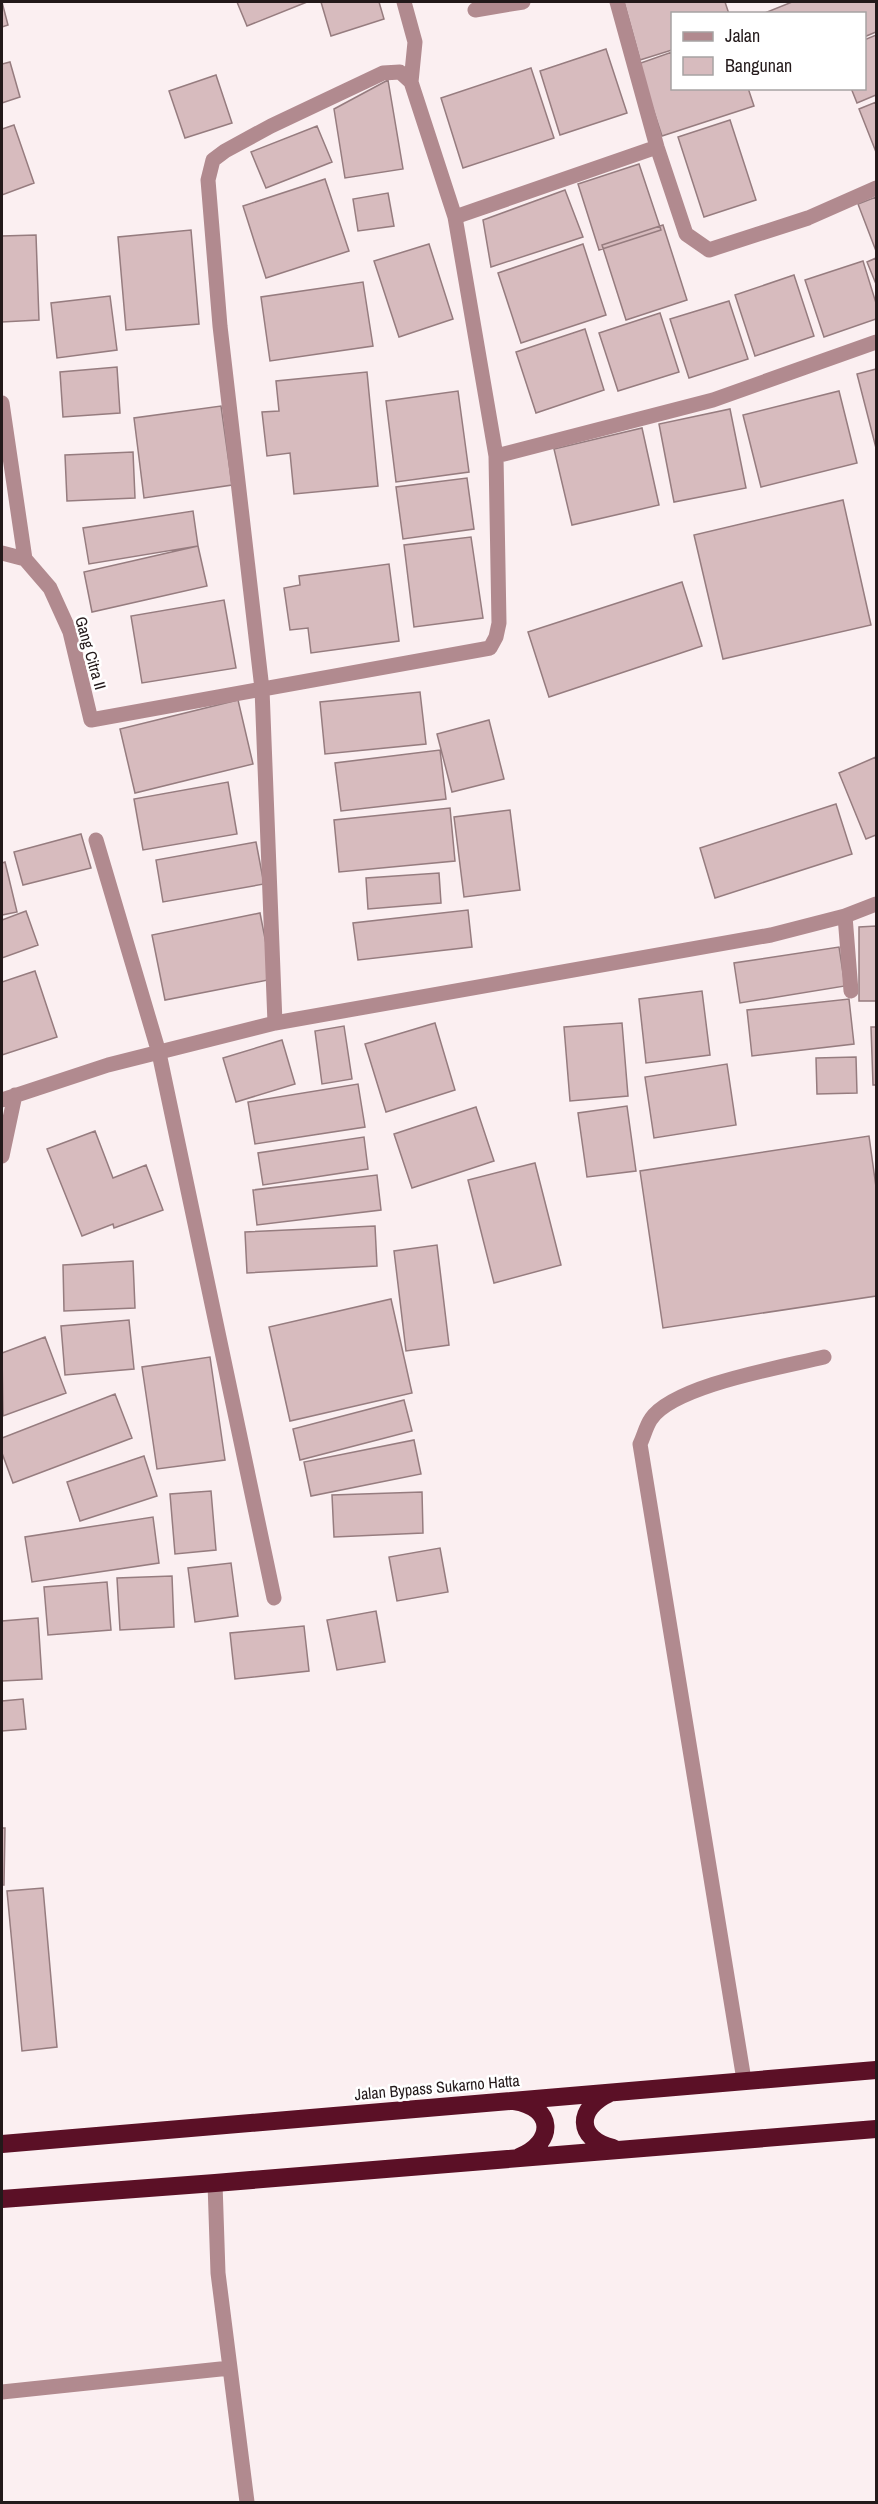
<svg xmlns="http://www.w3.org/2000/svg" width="878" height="2504" font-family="'Archivo Narrow',sans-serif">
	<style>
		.building { fill: #d7bbbe; stroke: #967c7f; stroke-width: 1.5 }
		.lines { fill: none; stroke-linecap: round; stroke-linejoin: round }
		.minor { stroke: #b18a8f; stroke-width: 15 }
		.highway { stroke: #5b1026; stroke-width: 18 }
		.labels { text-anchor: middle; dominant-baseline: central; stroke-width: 5; stroke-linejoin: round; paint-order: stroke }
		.street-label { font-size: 16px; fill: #23191a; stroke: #fff }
	</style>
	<rect width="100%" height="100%" fill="#fbeff1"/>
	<path class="building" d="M2,2L8,25L2,27Z
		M237,2H307L247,26Z
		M321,2H379L384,19L331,36Z
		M624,2H725L729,14H672V50L640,60Z
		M792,2H876V32L864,37V14H762Z
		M876,35V95L857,103L851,88H864V40Z
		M606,49L627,113L560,135L540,71Z
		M672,52V88H748L754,106L662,136L638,64Z
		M10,62L20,97L2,103V64Z
		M531,68L554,138L463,168L441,98Z
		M216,75L232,123L185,138L169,91Z
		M388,80L403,169L345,178L334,109Z
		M876,102V152L859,109Z
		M730,120L756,200L704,217L678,137Z
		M14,125L34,183L2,195V129Z
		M317,126L332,162L266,188L251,152Z
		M639,164L661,230L599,250L578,184Z
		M325,179L349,251L266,278L243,206Z
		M565,190L583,237L491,267L483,220Z
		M388,193L394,226L358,231L353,199Z
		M876,197V251L858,204Z
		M663,225L687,300L626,320L602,245Z
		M191,230L199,324L126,330L118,237Z
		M36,235L39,320L2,322V236Z
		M429,244L453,319L399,337L374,261Z
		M583,244L606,315L521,343L498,273Z
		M876,258V284L867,262Z
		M863,261L876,303V319L824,337L805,280Z
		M794,275L814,336L755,356L735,295Z
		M363,282L373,346L270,361L261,297Z
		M110,296L117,350L57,358L51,303Z
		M729,301L748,359L689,378L670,319Z
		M660,313L679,372L618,391L599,333Z
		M585,329L604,390L536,413L516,352Z
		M117,367L120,413L63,417L60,372Z
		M876,369V448L857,374Z
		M367,372L378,486L294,494L290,453L267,456L262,412L279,411L276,381Z
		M458,391L469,472L396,482L386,401Z
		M839,391L857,463L761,487L743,415Z
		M221,406L232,485L144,498L134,418Z
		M730,409L746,488L674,502L659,424Z
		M642,428L659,505L572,525L554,449Z
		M133,452L135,498L67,501L65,455Z
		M467,478L474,529L403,539L396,487Z
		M843,500L871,625L723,659L694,535Z
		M193,511L198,546L89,564L83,528Z
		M471,537L483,618L414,627L404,545Z
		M198,546L207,586L92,612L84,572Z
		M389,564L399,641L311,653L308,628L290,630L284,588L300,585L299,576Z
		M682,582L702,646L549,697L528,632Z
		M224,600L236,668L142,683L131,616Z
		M420,692L426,744L325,754L320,702Z
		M238,700L253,764L135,793L120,729Z
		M489,720L504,779L452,792L437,734Z
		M440,750L446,799L341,811L335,763Z
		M876,757V835L866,839L839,773Z
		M228,782L237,834L143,850L134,799Z
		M836,804L852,854L715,898L700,848Z
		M450,808L455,861L339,872L334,820Z
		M510,810L520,890L464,897L454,817Z
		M81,834L91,868L23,885L14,852Z
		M256,842L264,884L163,902L156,860Z
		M5,862L17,912L2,915V863Z
		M439,873L441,903L368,909L366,878Z
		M468,910L472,947L358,960L353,923Z
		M26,911L38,945L2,958V920Z
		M260,913L273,979L165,1000L152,935Z
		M876,926V1001H859V927Z
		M839,947L845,986L740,1003L734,963Z
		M35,971L57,1037L2,1055V982Z
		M702,991L710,1055L646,1063L639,999Z
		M849,999L854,1044L752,1056L747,1010Z
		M435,1023L455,1090L386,1112L365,1044Z
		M622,1023L628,1096L570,1101L564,1027Z
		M344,1026L352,1079L322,1084L315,1031Z
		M871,1027H876V1085H873Z
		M282,1040L295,1084L236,1102L223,1058Z
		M856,1057L857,1093L817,1094L816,1058Z
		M727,1064L736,1125L654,1138L645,1077Z
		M358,1084L365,1127L255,1144L248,1102Z
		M627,1106L636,1171L587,1177L578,1113Z
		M476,1107L494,1161L412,1188L394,1134Z
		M95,1131L113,1178L146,1165L163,1210L114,1228L113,1224L82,1236L47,1149Z
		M869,1136L876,1187V1296L663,1328L640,1171Z
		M364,1137L368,1169L263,1185L258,1153Z
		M535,1163L561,1265L494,1283L468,1180Z
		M377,1175L381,1210L257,1225L253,1190Z
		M375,1226L377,1266L247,1273L245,1232Z
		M437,1245L449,1345L406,1351L394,1251Z
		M133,1261L135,1308L64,1311L63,1265Z
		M391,1299L412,1393L290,1421L269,1327Z
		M129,1320L134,1369L65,1375L61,1326Z
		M45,1337L66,1393L3,1416L2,1353Z
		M210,1357L225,1460L157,1469L142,1367Z
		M115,1394L132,1438L13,1483L2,1453V1438Z
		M404,1400L412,1431L300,1460L293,1429Z
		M414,1440L421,1474L311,1496L304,1462Z
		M144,1456L157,1496L80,1521L67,1482Z
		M211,1491L216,1550L175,1554L170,1494Z
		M422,1492L423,1533L334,1537L332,1495Z
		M153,1517L159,1563L32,1582L25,1537Z
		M440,1548L448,1592L397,1601L389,1557Z
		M231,1563L238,1616L195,1622L188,1568Z
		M172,1576L174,1627L120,1630L117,1578Z
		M107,1582L111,1630L48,1635L44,1587Z
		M376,1611L385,1662L337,1670L327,1620Z
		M38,1618L42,1679L2,1681V1621Z
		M304,1626L309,1671L235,1679L230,1633Z
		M23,1699L26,1729L2,1731V1701Z
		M2,1828H5L4,1885H2Z
		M43,1888L57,2047L22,2051L7,1891Z"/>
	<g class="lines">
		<path class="minor" d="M617,2L657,147L686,234L709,250L808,218L876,188
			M475,10L523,2
			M455,217L657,147
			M2,403L25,559
			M496,456L713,400L876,342
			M2,553L25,559L50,588L70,632L91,720L490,648L496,637L499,623L496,456L455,217L411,82L415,42L404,2
			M96,840L159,1053L274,1598
			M845,916L851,991
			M275,1023L262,689L220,326L208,180L213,160L225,151L271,126L383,73L400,72L411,82
			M2,1100L108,1065L275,1023L771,935L845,916L876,904
			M2,1156L15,1095
			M744,2080L640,1444C644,1436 646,1426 651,1419C674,1385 784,1367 824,1357
			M215,2183L218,2273L247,2502
			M2,2392L230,2368"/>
		<path class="highway" d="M610,2093C576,2108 576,2139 613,2148
			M514,2101C554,2107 556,2142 519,2157
			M2,2144L876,2070
			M2,2199L215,2183L876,2129"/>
	</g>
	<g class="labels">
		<g class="street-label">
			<text transform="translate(91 653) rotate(74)">Gang Citra II</text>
			<text transform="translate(437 2087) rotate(-5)">Jalan Bypass Sukarno Hatta</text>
		</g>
	</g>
	<rect width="878" height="2504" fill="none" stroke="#23191a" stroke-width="6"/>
	<rect x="671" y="12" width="195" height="78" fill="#ffffff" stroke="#a7a3a3" stroke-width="1.5"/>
	<rect x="683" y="32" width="30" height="9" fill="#b18a8f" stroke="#a7a3a3" stroke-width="1.5"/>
	<text x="725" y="42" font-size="18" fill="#23191a">Jalan</text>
	<rect x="683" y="57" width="30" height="18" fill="#d7bbbe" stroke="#a7a3a3" stroke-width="1.5"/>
	<text x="725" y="72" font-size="18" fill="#23191a">Bangunan</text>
</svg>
